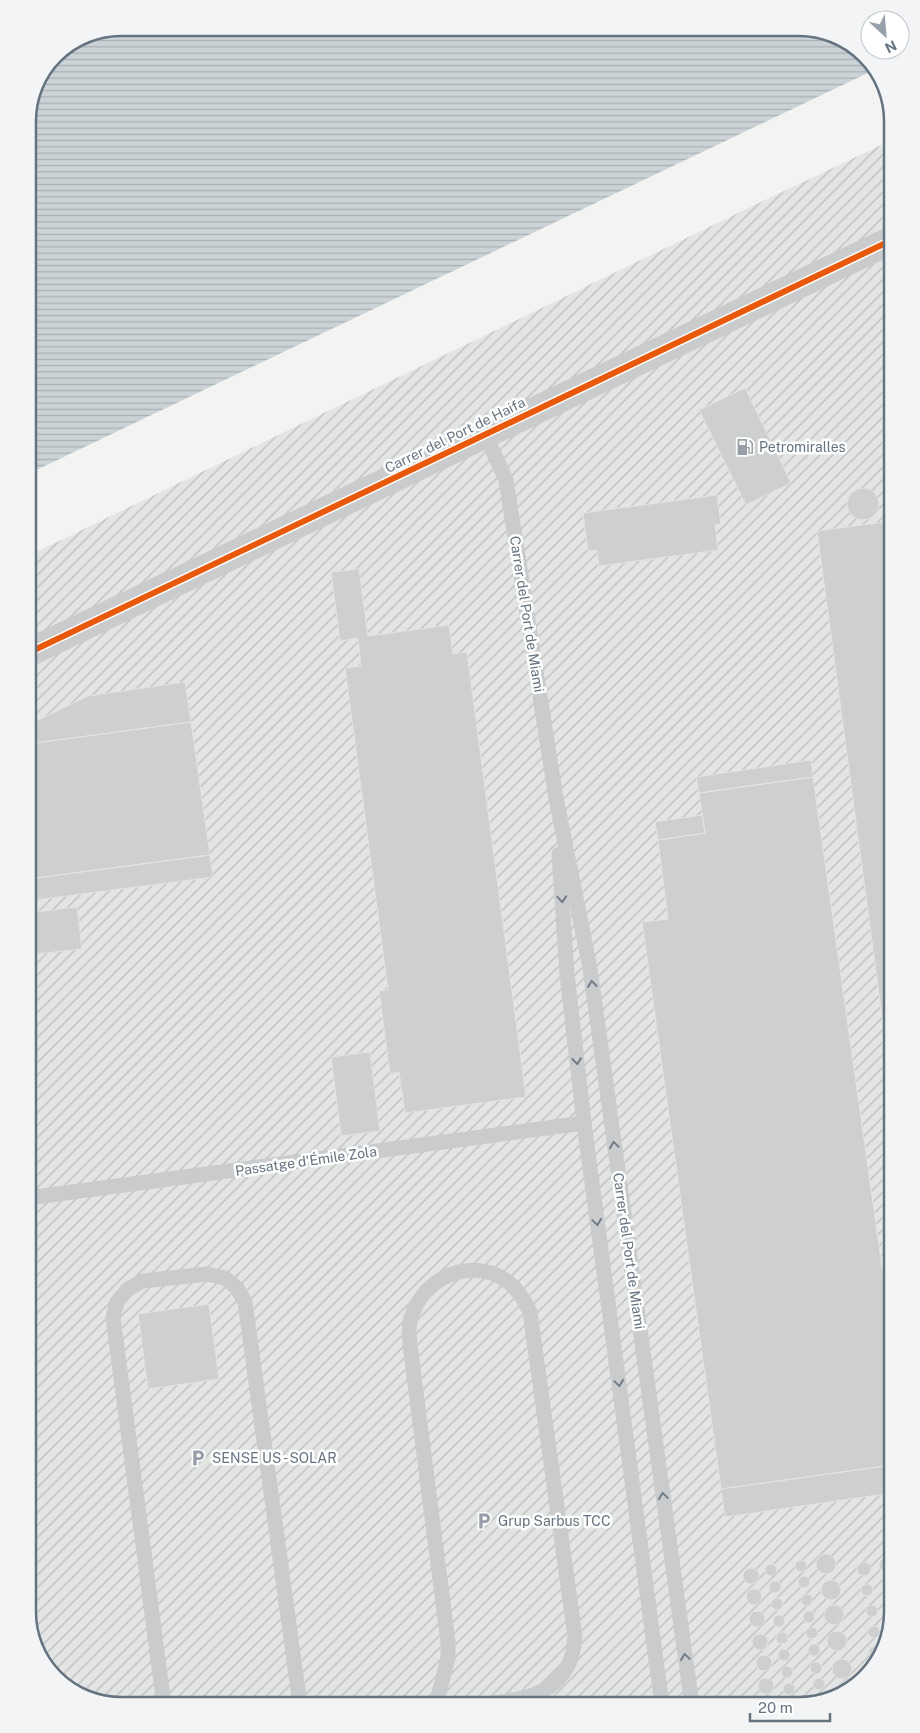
<svg xmlns="http://www.w3.org/2000/svg" width="920" height="1733" font-family="'Public Sans',sans-serif">
	<style>
		.industrial { fill: url(#industrial-furrows) }
		.water { fill: url(#water-rules) }
		.building { fill: #cecfcf; stroke: #e2e3e2 }
		.lines { fill: none; stroke-linecap: round; stroke-linejoin: round }
		.service { stroke: #c9cbcc; stroke-width: 15 }
		.minor { stroke: #c9cbcc; stroke-width: 28 }
		.cycleway-casing { stroke: #fff; stroke-width: 9 }
		.cycleway { stroke: #e8590c; stroke-width: 6 }
		.oneway { stroke: #6f7c88 }
		.labels { text-anchor: middle; dominant-baseline: central; stroke-width: 5; stroke-linejoin: round; paint-order: stroke }
		.street-label { font-size: 14px; fill: #657381; stroke: #fff }
		.poi-label { font-size: 14px; fill: #657381; stroke: #fff; text-anchor: start }
		.rim { fill: none; stroke: #657381; stroke-width: 2.5 }
	</style>
	<defs>
		<pattern id="industrial-furrows" width="10" height="10" patternUnits="userSpaceOnUse" patternTransform="scale(1.25)"><rect width="10" height="10" fill="#e3e5e4"/><path d="M-1 1l2-2M0 10L10 0M9 11l2-2" fill="none" stroke="#bcbebe"/></pattern>
		<pattern id="water-rules" width="6" height="5" patternUnits="userSpaceOnUse" patternTransform="scale(1.25)"><rect width="6" height="5" fill="#ccd3d7"/><path d="M0 2.5h6" fill="none" stroke="#a9b0b4"/></pattern>
	</defs>
	<rect width="100%" height="100%" fill="#f3f4f2"/>
	<path class="industrial" d="M892,140V1612L877,1664L835,1698L799,1705H115L69,1690L35,1648L28,1612V556L765,200Z"/>
	<path class="water" d="M121,28H805L856,47L874,70L28,474V115L55,55L85,35Z"/>
	<path class="building" d="M745,388L791,483L746,505L699,410Z
		M892,465V493L886,487L884,479L886,473Z
		M847 504a16 16 0 1 1 32 0a16 16 0 1 1-32 0Z
		M717,495L721,524L715,525L718,550L599,566L597,550L588,551L583,513Z
		M892,521V1091L817,531Z
		M359,569L368,636L449,625L453,654L467,652L526,1097L405,1113L399,1072L390,1074L379,991L388,990L345,668L361,666L358,638L340,641L331,572Z
		M185,682L191,722L28,744V725L88,696Z
		M191,722L210,855L28,879V744Z
		M811,760L813,777L699,793L696,777Z
		M813,777L892,1338V1465L721,1489L642,922L668,919L658,840L705,833L699,793Z
		M702,815L705,833L658,840L655,822Z
		M210,855L213,877L28,901V879Z
		M77,907L82,949L28,955V913Z
		M370,1052L380,1131L341,1136L331,1057Z
		M209,1304L219,1379L148,1389L138,1314Z
		M892,1465V1493L725,1517L721,1489Z
		M816 1564a10 10 0 1 1 20 0a10 10 0 1 1-20 0Z
		M879 1565a7 7 0 1 1 14 0a7 7 0 1 1-14 0Z
		M795 1566a6 6 0 1 1 12 0a6 6 0 1 1-12 0Z
		M857 1569a7 7 0 1 1 14 0a7 7 0 1 1-14 0Z
		M765 1570a6 6 0 1 1 12 0a6 6 0 1 1-12 0Z
		M743 1576a8 8 0 1 1 16 0a8 8 0 1 1-16 0Z
		M798 1582a6 6 0 1 1 12 0a6 6 0 1 1-12 0Z
		M821 1590a10 10 0 1 1 20 0a10 10 0 1 1-20 0Z
		M769 1587a6 6 0 1 1 12 0a6 6 0 1 1-12 0Z
		M882.5 1587a5.5 5.5 0 1 1 11 0a5.5 5.5 0 1 1-11 0Z
		M861 1590a6 6 0 1 1 12 0a6 6 0 1 1-12 0Z
		M746 1597a8 8 0 1 1 16 0a8 8 0 1 1-16 0Z
		M801 1600a6 6 0 1 1 12 0a6 6 0 1 1-12 0Z
		M771 1604a6 6 0 1 1 12 0a6 6 0 1 1-12 0Z
		M866 1611a6 6 0 1 1 12 0a6 6 0 1 1-12 0Z
		M824 1615a10 10 0 1 1 20 0a10 10 0 1 1-20 0Z
		M803 1617a6 6 0 1 1 12 0a6 6 0 1 1-12 0Z
		M749 1619a8 8 0 1 1 16 0a8 8 0 1 1-16 0Z
		M773 1621a6 6 0 1 1 12 0a6 6 0 1 1-12 0Z
		M868 1632a6 6 0 1 1 12 0a6 6 0 1 1-12 0Z
		M806 1633a6 6 0 1 1 12 0a6 6 0 1 1-12 0Z
		M827 1641a10 10 0 1 1 20 0a10 10 0 1 1-20 0Z
		M776 1638a6 6 0 1 1 12 0a6 6 0 1 1-12 0Z
		M752 1642a8 8 0 1 1 16 0a8 8 0 1 1-16 0Z
		M808 1650a6 6 0 1 1 12 0a6 6 0 1 1-12 0Z
		M869 1652a6 6 0 1 1 12 0a6 6 0 1 1-12 0Z
		M778 1655a6 6 0 1 1 12 0a6 6 0 1 1-12 0Z
		M756 1663a8 8 0 1 1 16 0a8 8 0 1 1-16 0Z
		M832 1669a10 10 0 1 1 20 0a10 10 0 1 1-20 0Z
		M810 1668a6 6 0 1 1 12 0a6 6 0 1 1-12 0Z
		M781 1672a6 6 0 1 1 12 0a6 6 0 1 1-12 0Z
		M813 1684a6 6 0 1 1 12 0a6 6 0 1 1-12 0Z
		M758 1686a8 8 0 1 1 16 0a8 8 0 1 1-16 0Z
		M783 1689a6 6 0 1 1 12 0a6 6 0 1 1-12 0Z
		M843,1685L850,1686L836,1698V1690Z
		M767,1700L774,1701L776,1705H761Z"/>
	<g class="lines">
		<path class="service" d="M485,434L506,480L556,798L590,968L692,1705
			M559,854L567,974L584,1123L662,1705
			M28,1198L584,1123
			M164,1705L113,1317L117,1302L128,1289L143,1281L207,1274L225,1278L237,1288L245,1302L300,1705
			M436,1705L448,1658V1642L410,1345C410,1338 408,1329 410,1322C420,1279 469,1255 507,1281C518,1289 524,1300 530,1312L575,1636C574,1642 574,1649 572,1655C558,1702 508,1701 468,1705"/>
		<path class="minor" d="M28,653L892,240"/>
		<g class="cycleway-casing">
			<path id="cycleway" d="M28,653L892,240"/>
		</g>
		<use href="#cycleway" class="cycleway"/>
	</g>
	<defs><path id="oneway-chevron" d="M-2-3.5L2.5 0L-2 3.5" fill="none" stroke-width="1.6" stroke-linecap="round" stroke-linejoin="round" transform="scale(1.25)"/></defs>
	<g class="oneway">
		<use href="#oneway-chevron" transform="translate(562 899) rotate(86)"/>
		<use href="#oneway-chevron" transform="translate(592 984) rotate(-97)"/>
		<use href="#oneway-chevron" transform="translate(577 1061) rotate(83)"/>
		<use href="#oneway-chevron" transform="translate(614 1145) rotate(-98)"/>
		<use href="#oneway-chevron" transform="translate(597 1222) rotate(82)"/>
		<use href="#oneway-chevron" transform="translate(619 1383) rotate(82)"/>
		<use href="#oneway-chevron" transform="translate(663 1496) rotate(-98)"/>
		<use href="#oneway-chevron" transform="translate(685 1657) rotate(-98)"/>
	</g>
	<defs>
		<g id="fuel-bare" transform="scale(1.35)"><path d="M-5.5-6h7V0h2V4h1.3V-2.5L3-4.5l.8-.8L6-3V5H2.5V1h-1V6h-7ZM-4.2-4.7v3.2H.2V-4.7Z" fill="#97a0a9" stroke="#fff" stroke-width="2.5" paint-order="stroke"/></g>
		<g id="parking-bare" transform="scale(1.35)"><path d="M-3.5-5.5H1a3.5 3.5 0 0 1 0 7H-1V5.5H-3.5ZM-1-3.4V-.6H.8a1.4 1.4 0 0 0 0-2.8Z" fill="#97a0a9" stroke="#fff" stroke-width="2.5" paint-order="stroke"/></g>
	</defs>
	<g fill-rule="evenodd">
		<use href="#fuel-bare" x="745" y="447"/>
		<use href="#parking-bare" x="198" y="1458"/>
		<use href="#parking-bare" x="484" y="1521"/>
	</g>
	<g class="labels">
		<g class="street-label">
			<text transform="translate(455 435) rotate(-26)">Carrer del Port de Haifa</text>
			<text transform="translate(527 614) rotate(81)">Carrer del Port de Miami</text>
			<text transform="translate(306 1161) rotate(-8)">Passatge d'Émile Zola</text>
			<text transform="translate(629 1251) rotate(82)">Carrer del Port de Miami</text>
		</g>
		<g class="poi-label">
			<text x="759" y="447">Petromiralles</text>
			<text x="212" y="1458">SENSE US - SOLAR</text>
			<text x="498" y="1521">Grup Sarbus TCC</text>
		</g>
	</g>
	<path d="M0 0H920V1733H0ZM121 36H799A85 85 0 0 1 884 121V1612A85 85 0 0 1 799 1697H121A85 85 0 0 1 36 1612V121A85 85 0 0 1 121 36Z" fill="#f3f4f5" fill-rule="evenodd"/>
	<path class="rim" d="M121 36H799A85 85 0 0 1 884 121V1612A85 85 0 0 1 799 1697H121A85 85 0 0 1 36 1612V121A85 85 0 0 1 121 36Z"/>
	<g transform="translate(885 35) rotate(154)"><circle r="24" fill="#ffffff" stroke="#c1c7cd"/>
	<path d="M0-4L9 19L0 12L-9 19Z" fill="#97a0a9"/>
	<text y="-8" font-size="14" font-weight="bold" text-anchor="middle" fill="#657381">N</text>
	</g>
	<path d="M750 1713v8h80v-8" fill="none" stroke="#657381" stroke-width="2.5"/>
	<text x="758" y="1713" font-size="15" fill="#657381" stroke="#ffffff" stroke-width="4" paint-order="stroke">20 m</text>
</svg>
